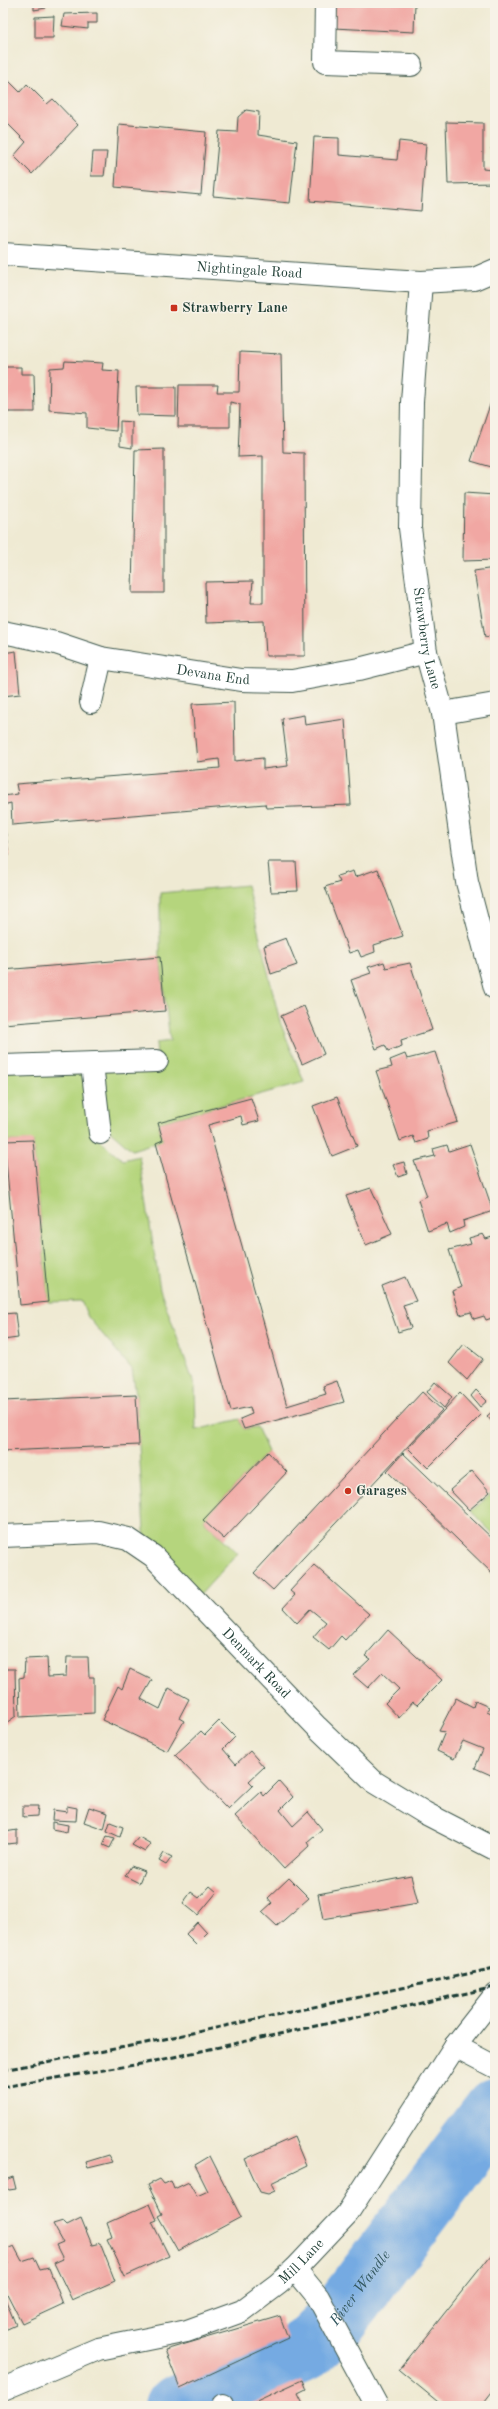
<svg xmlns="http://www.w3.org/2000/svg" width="498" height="2409" font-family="'Old Standard TT',serif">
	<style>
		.green { fill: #b5d57d; stroke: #6a8958 }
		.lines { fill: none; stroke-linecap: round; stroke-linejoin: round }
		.river { stroke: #74aae2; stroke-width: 62 }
		.building { fill: #f1a7a3 }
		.minor-casing { stroke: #3e574c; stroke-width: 24 }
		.major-casing { stroke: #3e574c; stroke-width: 24 }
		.minor { stroke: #fff; stroke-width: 22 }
		.major { stroke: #fff; stroke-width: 22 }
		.rail { stroke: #1f3d34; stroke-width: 3; stroke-dasharray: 6 3; stroke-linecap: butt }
		.poi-dot { fill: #c8321e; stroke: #f7f3e8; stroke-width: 1.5 }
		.labels { text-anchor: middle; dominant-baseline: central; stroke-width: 3; stroke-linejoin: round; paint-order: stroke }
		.street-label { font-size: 14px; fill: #1f3d34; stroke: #f7f3e8 }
		.poi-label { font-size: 14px; font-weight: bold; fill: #1f3d34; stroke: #f7f3e8; text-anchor: start }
		.water-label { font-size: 15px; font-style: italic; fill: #345860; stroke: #f7f3e8 }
	</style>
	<rect width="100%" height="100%" fill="#f7f3e8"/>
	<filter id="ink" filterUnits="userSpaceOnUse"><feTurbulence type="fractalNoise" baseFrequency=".025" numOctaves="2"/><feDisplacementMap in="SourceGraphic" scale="8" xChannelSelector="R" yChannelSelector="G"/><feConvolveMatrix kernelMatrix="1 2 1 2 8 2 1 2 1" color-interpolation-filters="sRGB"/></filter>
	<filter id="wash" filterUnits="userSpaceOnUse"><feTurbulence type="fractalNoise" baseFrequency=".012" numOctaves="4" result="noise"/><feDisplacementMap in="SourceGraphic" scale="16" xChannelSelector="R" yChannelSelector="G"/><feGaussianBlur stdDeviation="0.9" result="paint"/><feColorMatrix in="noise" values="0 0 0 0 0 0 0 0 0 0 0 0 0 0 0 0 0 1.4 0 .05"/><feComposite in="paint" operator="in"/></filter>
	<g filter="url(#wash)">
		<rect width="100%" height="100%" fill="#efead3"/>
		<path class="green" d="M247,885L280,1022L304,1082L158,1123L163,1140L132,1150L107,1128L100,1070L158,1067L156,1043L170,1041L160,957V893Z
			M88,1070L96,1137L123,1160L139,1156L160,1289L195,1387L196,1430L240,1419L244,1429L257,1427L268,1452L203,1520L238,1553L200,1595L147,1546L144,1530L136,1395L132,1369L88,1317L81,1301L48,1302L33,1141H3V1071Z
			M495,1491V1536L471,1511Z"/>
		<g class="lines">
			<path class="river" id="s1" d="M176,2406L307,2349L335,2322L495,2110"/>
		</g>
		<g id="blocks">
			<path class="building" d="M34,3H45L46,8L34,10Z
				M334,3H415L414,32L333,28Z
				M97,13V23H88V29L62,26L64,14Z
				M54,16L53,38H35V17Z
				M3,75L20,92L27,84L47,104L53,99L78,125L32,174L14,156L26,142L3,119Z
				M246,110L259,112L258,135L297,141L290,203L213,196L219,131L237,132L238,117Z
				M446,122L483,123V169L492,170L494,183L448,184Z
				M119,124L206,132L201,195L115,187Z
				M314,137L339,138V155L397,160L399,141L426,144L421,211L310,201Z
				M495,146V162L491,148Z
				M93,152H107L104,176H91Z
				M240,352L281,354L283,452L304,453L305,656H266L264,621L206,623L205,582L253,581L251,603H263V456L238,457L240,404L230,402V427H178L179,385H218L217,392H239Z
				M65,361L103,363L102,370L119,371L116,431L87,428V413L49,410L50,368L64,367Z
				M3,367H21V374H34L35,412H3Z
				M136,387H176V416L137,415Z
				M495,390V468L471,461Z
				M120,421L132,422V448L120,446Z
				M164,449V593H132L135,450Z
				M464,493L495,495V560L463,561Z
				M495,568V635L485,637L474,571Z
				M16,651L20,694L3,696V653Z
				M234,702L235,761L263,758V769L288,766L282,719L304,715L305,725L345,719L351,805L266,808L265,804L12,825L11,803L3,805V796L18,794L16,784L220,768L219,759L197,762L192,704Z
				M3,815L9,856L3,857Z
				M268,862H296L298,891L271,892Z
				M378,869L403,936L374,945L375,952L361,957L358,950L349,953L325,887L340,882L337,876L353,871L355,877Z
				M286,938L297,965L271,974L264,946Z
				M160,957L165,1011L3,1024V970Z
				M384,962L386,968L410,963L432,1030L401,1040L402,1046L388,1051L385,1045L376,1049L351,980L371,973L368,967Z
				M304,1006L324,1054L302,1064L281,1016Z
				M435,1052L458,1122L427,1131L428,1139L416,1143L413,1136L400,1141L376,1071L392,1067L390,1060L405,1054L407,1059Z
				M337,1097L357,1146L332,1156L313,1106Z
				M251,1098L259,1121L243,1125L241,1116L208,1125L287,1406L326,1394L323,1386L337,1381L344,1402L244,1429L240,1419L252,1414L250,1407L231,1411L156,1143L163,1140L158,1123Z
				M33,1140L48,1302L20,1305L4,1141Z
				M470,1144L493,1211L463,1221L464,1227L450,1233L447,1224L428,1231L418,1200L427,1196L414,1161L435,1156L433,1149L447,1145L449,1151Z
				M404,1162L407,1174L398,1177L393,1165Z
				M371,1188L392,1234L366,1245L346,1196Z
				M483,1234L486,1239L495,1236V1317L486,1320L484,1316L474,1319L471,1312L460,1315L452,1291L461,1287L449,1250L471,1244L469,1238Z
				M405,1277L416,1301L403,1305L411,1328L398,1332L382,1286Z
				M15,1313L18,1338L3,1340V1314Z
				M464,1344L483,1359L467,1380L449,1363Z
				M435,1382L452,1397L444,1408L427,1392Z
				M476,1390L487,1401L480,1407L471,1396Z
				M422,1392L442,1410L273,1590L254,1573Z
				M460,1393L481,1415L428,1468L408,1448Z
				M136,1395L139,1445L3,1451V1401Z
				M494,1410L495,1411V1425L487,1416Z
				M268,1452L287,1472L224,1539L203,1520Z
				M403,1453L495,1541V1576L387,1471Z
				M472,1471L490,1492L469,1510L450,1490Z
				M314,1565L369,1614L345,1640L341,1636L329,1650L313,1637L326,1622L310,1609L297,1623L283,1608L295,1595L290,1591Z
				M388,1630L442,1680L417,1705L413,1702L399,1718L385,1703L399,1689L382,1673L368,1688L353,1675L370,1659L365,1656Z
				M67,1657H88L89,1677H94V1713L20,1717L19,1678L24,1677L25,1659L47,1658L48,1677L66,1676Z
				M3,1669H15L16,1716L6,1723H3Z
				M130,1669L152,1680L141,1699L160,1709L169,1688L189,1699L179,1718L184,1721L167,1751L102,1720L118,1686L122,1689Z
				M456,1698L473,1707L475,1701L489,1707L487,1711L495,1715V1770L493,1776L475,1768L483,1749L463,1741L454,1759L437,1751L445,1732L439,1731Z
				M219,1721L235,1737L223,1749L236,1764L250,1751L264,1767L249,1781L253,1785L228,1809L175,1755L201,1731L205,1735Z
				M279,1781L293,1797L280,1810L293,1826L308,1812L322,1829L307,1842L309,1846L284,1869L235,1816L261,1792L264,1796Z
				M23,1806H38L37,1816L23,1817Z
				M67,1806L77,1808L76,1821L52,1820L53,1810L67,1812Z
				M89,1807L108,1813L104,1829L84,1822Z
				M52,1822L68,1825L67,1832L52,1829Z
				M110,1822L123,1827L120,1837L107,1831Z
				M17,1830V1843L7,1844L5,1832Z
				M107,1836L115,1838L110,1848L103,1845Z
				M139,1837L151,1844L145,1852L132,1845Z
				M164,1853L172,1857L166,1865L159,1861Z
				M131,1866L144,1871L139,1883L125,1876Z
				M411,1876L418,1903L323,1919L318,1894Z
				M289,1878L309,1898L277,1926L262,1912L272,1903L268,1898Z
				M210,1886L217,1892L198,1915L183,1903L191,1892L199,1898Z
				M197,1922L207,1933L196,1944L186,1934Z
				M294,2137L306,2166L271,2183L275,2191L268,2194L260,2192L245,2159Z
				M109,2155L113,2162L88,2168L86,2162Z
				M210,2156L241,2217L178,2251L158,2216L162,2214L148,2185L160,2179L164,2184L171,2181L174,2189L189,2182L197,2196L208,2191L195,2165Z
				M13,2177L16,2189L9,2190L5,2180Z
				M150,2204L157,2220L152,2222L169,2256L125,2276L107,2239L112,2237L107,2223Z
				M81,2218L92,2245L100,2243L115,2281L72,2300L54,2263L63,2259L56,2245L63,2242L53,2224L63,2221L67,2225Z
				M14,2246L22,2261L34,2257L40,2270L49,2268L63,2304L22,2323L3,2286V2266L8,2264L4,2250Z
				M495,2250V2388L481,2406H443L399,2370Z
				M3,2294L16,2325L3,2331Z
				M280,2316L288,2338L180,2388L165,2350Z
				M302,2380L306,2390L298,2394L304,2406H250V2404Z"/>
		</g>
	</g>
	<g filter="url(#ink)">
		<use href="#blocks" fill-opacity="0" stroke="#3e574c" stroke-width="1"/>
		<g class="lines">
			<g class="minor-casing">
				<g id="minor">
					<path d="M326,3L325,62L411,65"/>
					<path id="s2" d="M421,282L412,402L410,528L426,652L443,713L467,882L495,988"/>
					<path id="s3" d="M3,632L56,643L101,658L241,680L292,681L359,669L426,652"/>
					<path d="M91,702L101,658"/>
					<path d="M443,713L495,704"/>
					<path d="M92,1064L100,1133"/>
					<path d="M3,1066L157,1061"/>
					<path id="s4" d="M3,1536L98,1532L128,1539L153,1556L317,1727L374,1782L425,1813L495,1849"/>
					<path d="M455,2046L495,2067"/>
					<path d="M295,2269L318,2297L377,2406"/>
					<path id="s5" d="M3,2389L98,2349L187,2331L242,2311L278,2284L295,2269L347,2214L455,2046L495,1995"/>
					<path d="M223,2405V2406"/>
				</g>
			</g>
			<g class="major-casing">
				<g id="major">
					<path id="s6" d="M3,254L421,282L474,279L495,270"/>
				</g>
			</g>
			<use href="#minor" class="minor"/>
			<use href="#major" class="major"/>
			<path class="rail" d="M3,2070L141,2044L495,1968
				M3,2087L146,2063L495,1987"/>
		</g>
	</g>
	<g class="poi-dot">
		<rect x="170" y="304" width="8" height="8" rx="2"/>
		<circle cx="348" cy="1491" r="4"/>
	</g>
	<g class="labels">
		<g class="street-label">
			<text stroke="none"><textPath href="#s6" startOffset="247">Nightingale Road</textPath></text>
			<text stroke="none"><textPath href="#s2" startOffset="358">Strawberry Lane</textPath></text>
			<text stroke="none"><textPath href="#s3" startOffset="215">Devana End</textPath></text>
			<text stroke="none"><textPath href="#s4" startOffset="305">Denmark Road</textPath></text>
			<text stroke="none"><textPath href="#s5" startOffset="330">Mill Lane</textPath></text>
		</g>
		<g class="poi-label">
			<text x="182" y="308">Strawberry Lane</text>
			<text x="356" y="1491">Garages</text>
		</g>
		<g class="water-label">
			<text stroke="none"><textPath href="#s1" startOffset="224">River Wandle</textPath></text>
		</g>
	</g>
	<rect width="498" height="2409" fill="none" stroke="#f7f3e8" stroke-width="16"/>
</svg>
